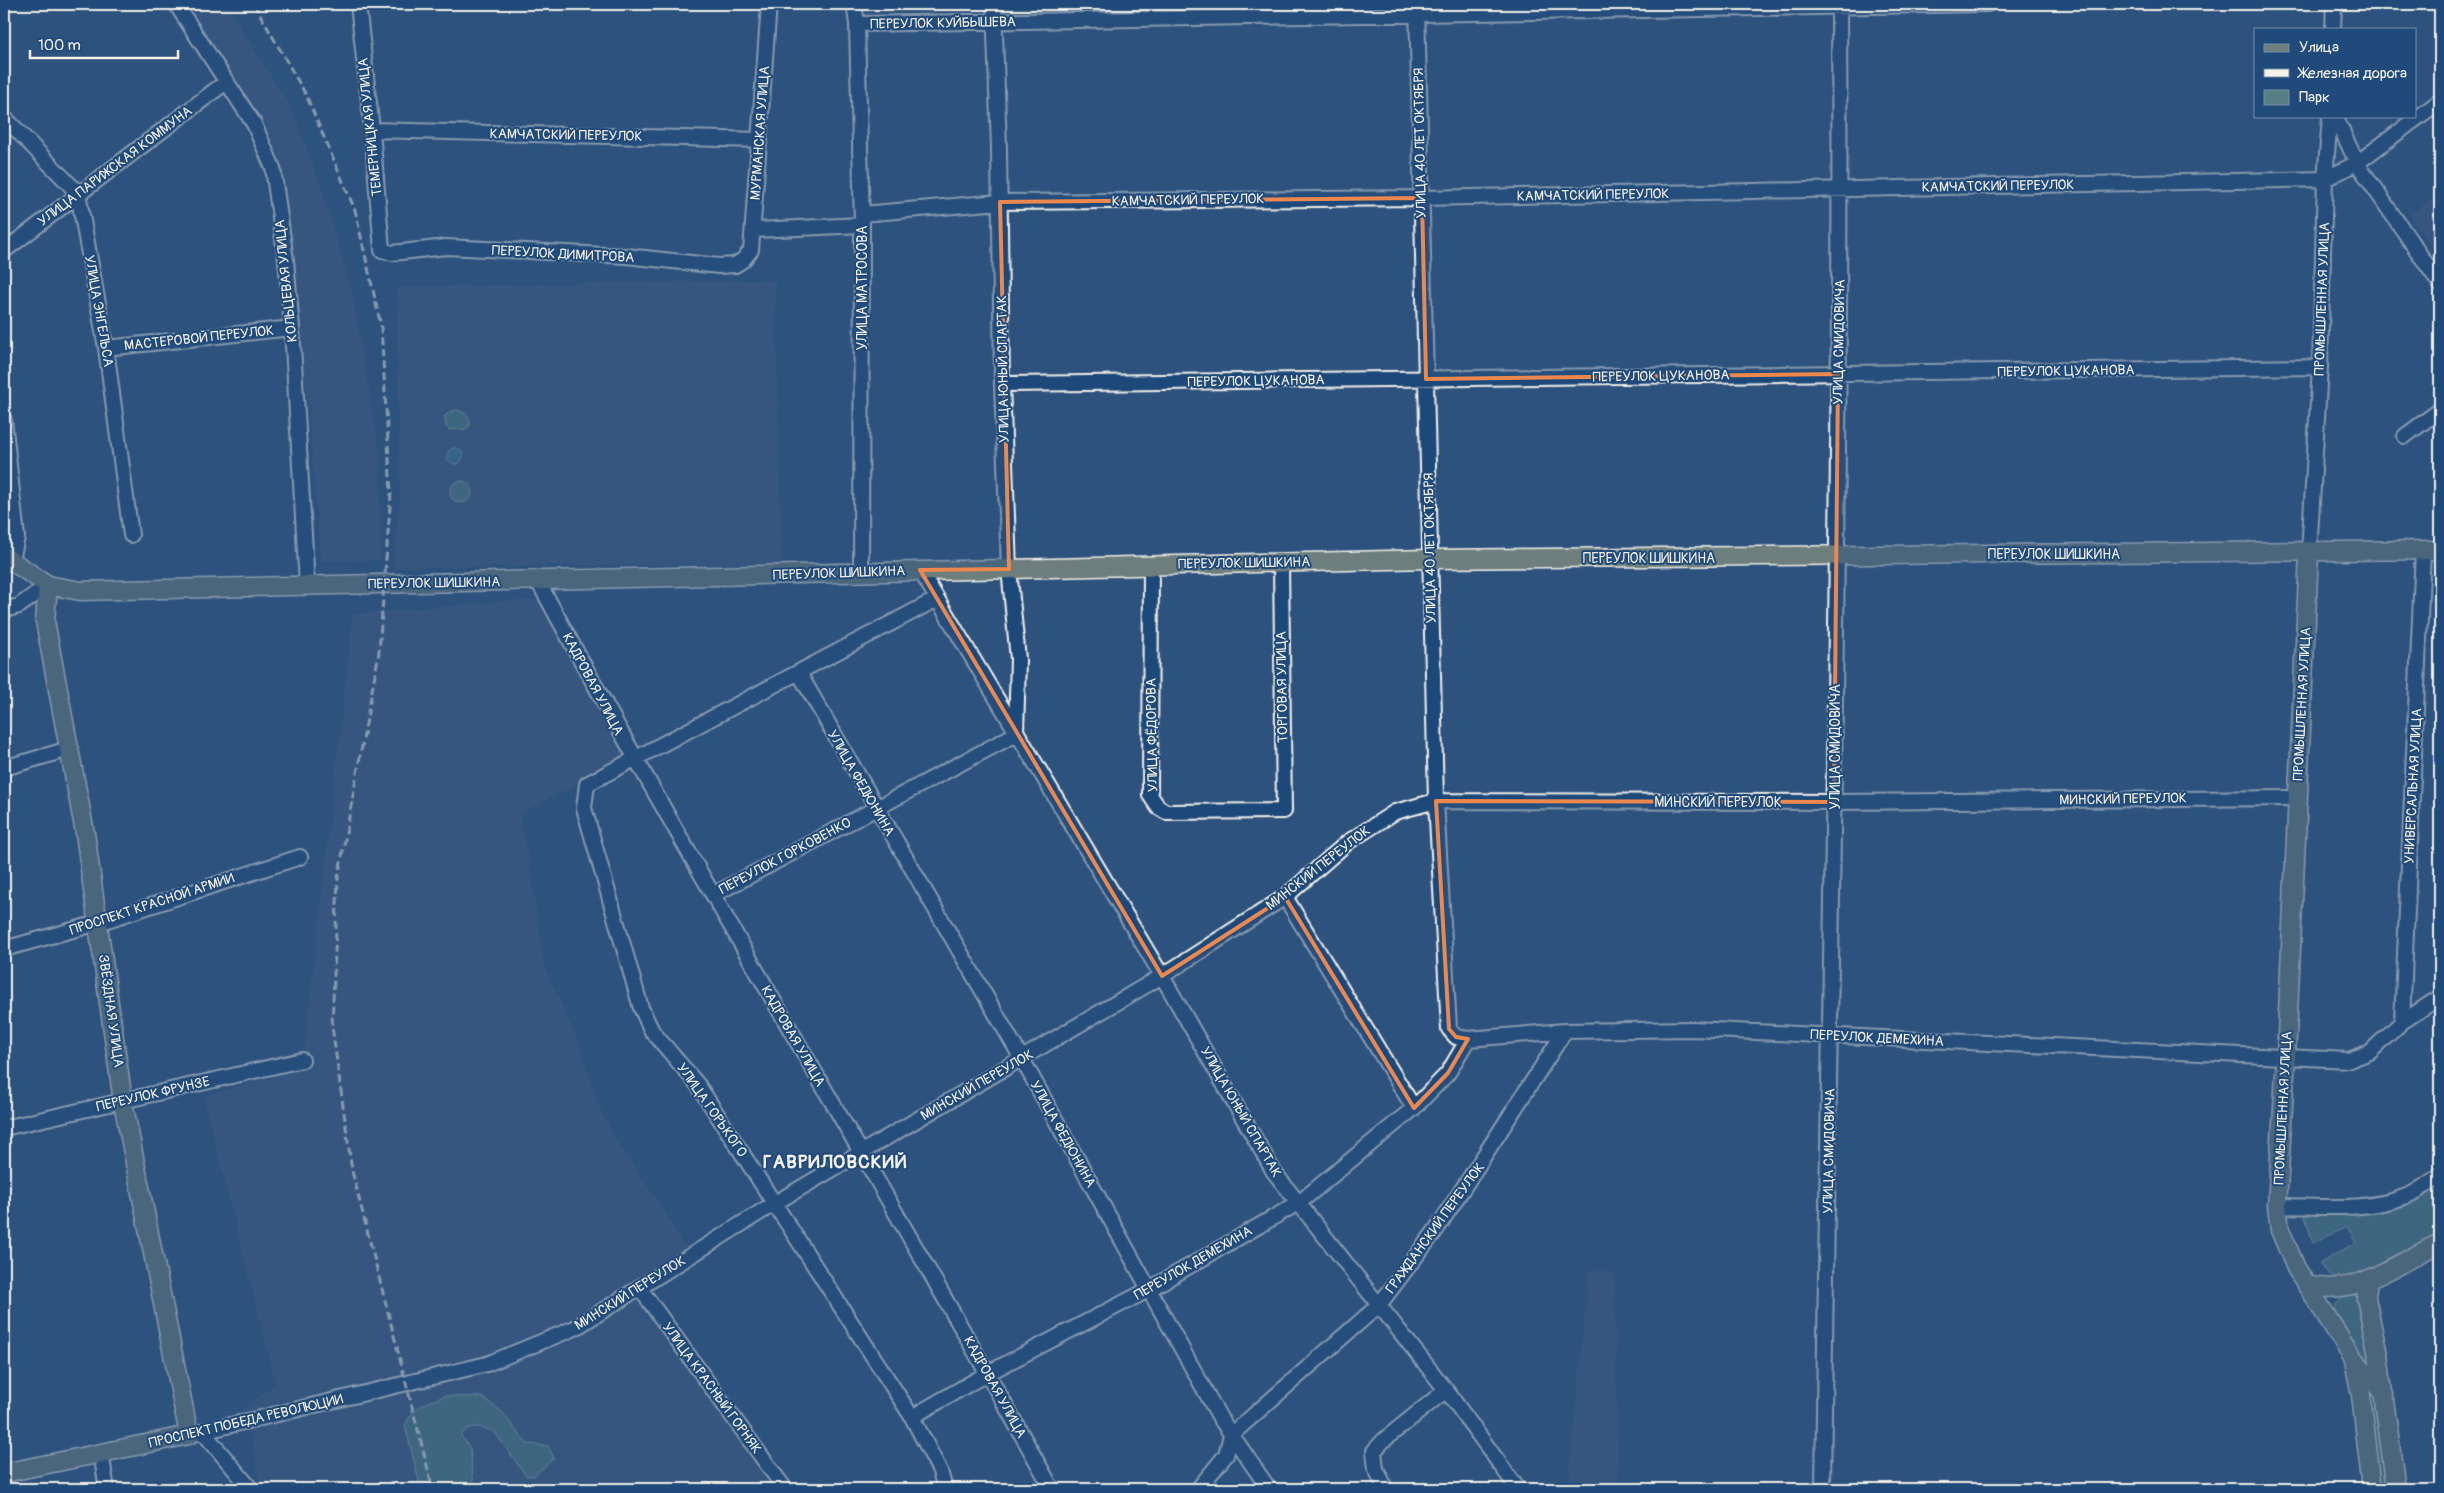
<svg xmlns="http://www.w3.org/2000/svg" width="2444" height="1493" font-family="Pangolin,sans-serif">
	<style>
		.built { fill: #405b82 }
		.green { fill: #567e84; stroke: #a5b8b6 }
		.water { fill: #41789d; stroke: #89a8bb }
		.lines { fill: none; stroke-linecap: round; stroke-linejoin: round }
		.minor-casing { stroke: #f4f1e8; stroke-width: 18 }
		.major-casing { stroke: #f4f1e8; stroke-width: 21 }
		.minor { stroke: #1f4a7a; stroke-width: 14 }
		.major { stroke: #6d7e7c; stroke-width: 18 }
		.rail { stroke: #f4f1e8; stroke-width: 3; stroke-dasharray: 8 4; stroke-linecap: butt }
		.marked { fill: none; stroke: #ec874e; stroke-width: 4; stroke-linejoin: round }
		.labels { text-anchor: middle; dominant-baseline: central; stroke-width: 4; stroke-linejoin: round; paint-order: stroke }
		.street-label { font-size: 14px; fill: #f4f1e8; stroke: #1f4a7a }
		.district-label { font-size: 19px; font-weight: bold; letter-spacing: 1px; fill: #f4f1e8; stroke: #1f4a7a }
	</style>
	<rect width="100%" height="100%" fill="#2e527e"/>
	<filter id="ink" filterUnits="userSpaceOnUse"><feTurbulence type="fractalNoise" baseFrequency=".02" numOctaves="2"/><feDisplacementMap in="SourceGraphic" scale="10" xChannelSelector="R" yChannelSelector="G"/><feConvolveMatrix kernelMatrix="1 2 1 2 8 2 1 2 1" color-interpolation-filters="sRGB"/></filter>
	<g filter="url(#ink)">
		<path class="built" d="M188,4H225L292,108L322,189L352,291L380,455V560L321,561L298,293L281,160L259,119Z
			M2440,192V258L2409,215Z
			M775,280L782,563L393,568L400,494L396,287Z
			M537,599L627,758L520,814L529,861L545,968L580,1045L598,1104L614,1136L669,1218L686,1251L642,1290L773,1489H261L253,1446L242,1409L276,1385L203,1096L302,1069L353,614Z
			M1589,1269L1615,1273L1618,1485L1710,1484V1489H1568Z"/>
		<path class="green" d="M456,410C465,412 471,415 470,425L465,429L449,430L446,426L445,416L449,412Z
			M450 492a11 11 0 1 1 22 0a11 11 0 1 1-22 0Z
			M2440,1179V1235L2347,1279L2330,1275L2319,1264L2356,1242L2347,1227L2313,1243L2304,1214L2311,1211H2342Z
			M2350,1294L2358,1296L2370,1358L2365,1360L2335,1313C2334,1303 2340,1296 2350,1294Z
			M445,1396L482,1397L501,1411L527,1444L548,1446L554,1458L534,1476H526L494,1431C481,1428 469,1422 461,1436L470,1448L474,1489H421L405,1425C416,1405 425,1403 445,1396Z
			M2380,1407L2389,1489H2377L2367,1408Z"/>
		<path class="water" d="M447 456a8 8 0 1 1 16 0a8 8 0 1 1-16 0Z"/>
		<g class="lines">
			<g class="minor-casing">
				<path id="minor" d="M176,4L254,124L273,168L286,260L292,328L307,586
					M358,4L372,130L382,250L392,253L446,247L626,256L719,266L735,265L743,260L751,250L769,4
					M854,4L857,24L862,225L861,572
					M857,24L1988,4
					M2333,29L2334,4
					M2335,116L2357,163L2440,284
					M4,117L78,193L106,348L131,535
					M372,130L760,140
					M862,214L1000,202L1422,198L2325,179L2357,163L2440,101
					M754,230L862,225
					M4,251L226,82
					M106,348L292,328
					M1002,384L2320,367
					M4,420L17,537L12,560
					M2405,436L2440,410
					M2309,553L2320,367L2325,179L2330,116
					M1151,565L1150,795L1158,807L1166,812L1284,811L1281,563
					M920,570L1162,976L1274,1172L1446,1390L1518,1489
					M538,581C703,887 884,1185 1052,1489
					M937,599L587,784L584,808L641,1008L652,1031L698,1085L912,1417L940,1471L945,1489
					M4,610L19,606L48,585
					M799,673L1022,1059L1220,1418L1269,1489
					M4,768L69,749
					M713,895L1016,734L1018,659L1009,569L1002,384L999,149L994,4
					M1285,897L1414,1108
					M4,949L98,923L300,857
					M2402,1022L2423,551
					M1468,1039L1565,1031L1693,1029L2349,1060L2370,1052L2402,1022L2440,997
					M4,1128L302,1060
					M2277,1206C2318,1206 2365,1212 2404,1197C2417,1193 2429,1183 2440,1175
					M639,1287L785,1489
					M912,1417L988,1373L1148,1290L1300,1202L1414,1108L1448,1073L1468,1039L1456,1037L1449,1029L1436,801L1417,4
					M203,1432L251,1489
					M189,1435L487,1364L575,1328L775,1203L1162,976L1285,897L1348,842L1395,812L1436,801L1834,802L2297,798
					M101,1453L107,1489
					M1198,1489L1226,1455L1231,1435L1379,1305L1436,1230L1565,1031
					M1386,1489L1376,1469L1374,1451L1384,1440L1446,1390
					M1823,1489C1829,994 1842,499 1839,4"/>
			</g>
			<g class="major-casing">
				<path id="major" d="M2309,553L2286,1057L2277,1206L2280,1230L2296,1268L2353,1358L2384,1394
					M4,556L48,585L80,591L1430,559L2440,550
					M2368,1280L2366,1298L2378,1355L2396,1489
					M2306,1285C2358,1298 2396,1263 2440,1243
					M2354,1361L2361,1395L2372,1489
					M4,1473L189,1435L123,1102L85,833L45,621L48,585"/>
			</g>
			<use href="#minor" class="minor"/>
			<use href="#major" class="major"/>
			<path class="rail" d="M254,4L306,95L355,210L381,326L391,493L379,652L338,878L332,1026L352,1171L433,1489"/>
		</g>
	</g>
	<path d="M0 0H2444V1493H0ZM1422,198L1426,379L1838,374L1834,802L1436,801L1449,1029L1456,1037L1468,1039L1448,1073L1414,1108L1285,897L1162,976L920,570L1009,569L1000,202Z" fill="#2e527e" fill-opacity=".55" fill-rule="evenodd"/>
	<path class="marked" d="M1422,198L1426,379L1838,374L1834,802L1436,801L1449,1029L1456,1037L1468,1039L1448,1073L1414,1108L1285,897L1162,976L920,570L1009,569L1000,202Z"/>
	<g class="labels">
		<g class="street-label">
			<text transform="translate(943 23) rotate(-1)">ПЕРЕУЛОК КУЙБЫШЕВА</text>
			<text transform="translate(370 127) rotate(-96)">ТЕМЕРНИЦКАЯ УЛИЦА</text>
			<text transform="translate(760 133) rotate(-86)">МУРМАНСКАЯ УЛИЦА</text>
			<text transform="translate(566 135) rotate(1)">КАМЧАТСКИЙ ПЕРЕУЛОК</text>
			<text transform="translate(1420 143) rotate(-91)">УЛИЦА 40 ЛЕТ ОКТЯБРЯ</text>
			<text transform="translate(115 166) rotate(-37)">УЛИЦА ПАРИЖСКАЯ КОММУНА</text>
			<text transform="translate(1998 186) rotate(-1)">КАМЧАТСКИЙ ПЕРЕУЛОК</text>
			<text transform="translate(1593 195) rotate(-1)">КАМЧАТСКИЙ ПЕРЕУЛОК</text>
			<text transform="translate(1188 200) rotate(-1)">КАМЧАТСКИЙ ПЕРЕУЛОК</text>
			<text transform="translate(563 254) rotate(3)">ПЕРЕУЛОК ДИМИТРОВА</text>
			<text transform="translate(286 281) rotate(-96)">КОЛЬЦЕВАЯ УЛИЦА</text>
			<text transform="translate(862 288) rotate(-90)">УЛИЦА МАТРОСОВА</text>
			<text transform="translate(2322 299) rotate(-88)">ПРОМЫШЛЕННАЯ УЛИЦА</text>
			<text transform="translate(99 311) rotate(80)">УЛИЦА ЭНГЕЛЬСА</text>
			<text transform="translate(199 338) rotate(-6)">МАСТЕРОВОЙ ПЕРЕУЛОК</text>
			<text transform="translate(1839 342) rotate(-89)">УЛИЦА СМИДОВИЧА</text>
			<text transform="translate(1003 369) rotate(-91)">УЛИЦА ЮНЫЙ СПАРТАК</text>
			<text transform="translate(2066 371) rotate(-1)">ПЕРЕУЛОК ЦУКАНОВА</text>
			<text transform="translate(1661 376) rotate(-1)">ПЕРЕУЛОК ЦУКАНОВА</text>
			<text transform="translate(1256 381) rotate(-1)">ПЕРЕУЛОК ЦУКАНОВА</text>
			<text transform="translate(1430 548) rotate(-91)">УЛИЦА 40 ЛЕТ ОКТЯБРЯ</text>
			<text x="2054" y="554">ПЕРЕУЛОК ШИШКИНА</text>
			<text x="1649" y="558">ПЕРЕУЛОК ШИШКИНА</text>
			<text transform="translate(1244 563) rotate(-1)">ПЕРЕУЛОК ШИШКИНА</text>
			<text transform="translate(839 573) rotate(-2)">ПЕРЕУЛОК ШИШКИНА</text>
			<text transform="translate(434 583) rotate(-1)">ПЕРЕУЛОК ШИШКИНА</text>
			<text transform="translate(593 684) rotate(62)">КАДРОВАЯ УЛИЦА</text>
			<text transform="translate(1282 687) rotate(-91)">ТОРГОВАЯ УЛИЦА</text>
			<text transform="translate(2302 704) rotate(-87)">ПРОМЫШЛЕННАЯ УЛИЦА</text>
			<text transform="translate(1152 735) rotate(-91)">УЛИЦА ФЁДОРОВА</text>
			<text transform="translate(1835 747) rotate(-90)">УЛИЦА СМИДОВИЧА</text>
			<text transform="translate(861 783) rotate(60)">УЛИЦА ФЕДЮНИНА</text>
			<text transform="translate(2413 786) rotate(-87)">УНИВЕРСАЛЬНАЯ УЛИЦА</text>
			<text transform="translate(2123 799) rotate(-1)">МИНСКИЙ ПЕРЕУЛОК</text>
			<text x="1718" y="802">МИНСКИЙ ПЕРЕУЛОК</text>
			<text transform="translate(785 856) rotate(-28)">ПЕРЕУЛОК ГОРКОВЕНКО</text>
			<text transform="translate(1318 868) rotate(-38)">МИНСКИЙ ПЕРЕУЛОК</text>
			<text transform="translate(152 904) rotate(-18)">ПРОСПЕКТ КРАСНОЙ АРМИИ</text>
			<text transform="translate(111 1011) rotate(82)">ЗВЁЗДНАЯ УЛИЦА</text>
			<text transform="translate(793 1036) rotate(60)">КАДРОВАЯ УЛИЦА</text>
			<text transform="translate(1877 1038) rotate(3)">ПЕРЕУЛОК ДЕМЕХИНА</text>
			<text transform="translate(977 1085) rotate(-30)">МИНСКИЙ ПЕРЕУЛОК</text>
			<text transform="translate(153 1094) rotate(-13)">ПЕРЕУЛОК ФРУНЗЕ</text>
			<text transform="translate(2283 1108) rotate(-87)">ПРОМЫШЛЕННАЯ УЛИЦА</text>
			<text transform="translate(712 1110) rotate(55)">УЛИЦА ГОРЬКОГО</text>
			<text transform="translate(1241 1112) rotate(60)">УЛИЦА ЮНЫЙ СПАРТАК</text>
			<text transform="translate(1063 1134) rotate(61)">УЛИЦА ФЕДЮНИНА</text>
			<text transform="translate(1829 1151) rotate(-89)">УЛИЦА СМИДОВИЧА</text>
			<text transform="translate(1435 1228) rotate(-54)">ГРАЖДАНСКИЙ ПЕРЕУЛОК</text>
			<text transform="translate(1193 1263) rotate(-30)">ПЕРЕУЛОК ДЕМЕХИНА</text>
			<text transform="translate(630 1293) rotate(-32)">МИНСКИЙ ПЕРЕУЛОК</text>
			<text transform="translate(995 1387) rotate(61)">КАДРОВАЯ УЛИЦА</text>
			<text transform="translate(712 1388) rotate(54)">УЛИЦА КРАСНЫЙ ГОРНЯК</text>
			<text transform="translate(246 1421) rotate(-13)">ПРОСПЕКТ ПОБЕДА РЕВОЛЮЦИИ</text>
		</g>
		<g class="district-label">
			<text x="835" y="1162">ГАВРИЛОВСКИЙ</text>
		</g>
	</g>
	<rect width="2444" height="1493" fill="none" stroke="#1f4a7a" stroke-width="20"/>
	<rect x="10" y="10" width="2424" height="1473" fill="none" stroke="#f4f1e8" stroke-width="2" filter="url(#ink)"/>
	<rect x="2254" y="28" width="162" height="90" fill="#1f4a7a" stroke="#748da6"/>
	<rect x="2264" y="44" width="25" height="8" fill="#6d7e7c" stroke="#748da6"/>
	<text x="2299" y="52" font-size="15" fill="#f4f1e8">Улица</text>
	<rect x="2264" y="69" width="25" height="8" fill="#f4f1e8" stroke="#748da6"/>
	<text x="2299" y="78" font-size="15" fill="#f4f1e8">Железная дорога</text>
	<rect x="2264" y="90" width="25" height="15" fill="#567e84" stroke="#748da6"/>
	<text x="2299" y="102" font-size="15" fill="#f4f1e8">Парк</text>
	<path d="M30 50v8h148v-8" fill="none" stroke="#f4f1e8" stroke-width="2.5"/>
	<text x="38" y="50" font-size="15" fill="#f4f1e8" stroke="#1f4a7a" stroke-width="4" paint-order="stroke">100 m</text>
</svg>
